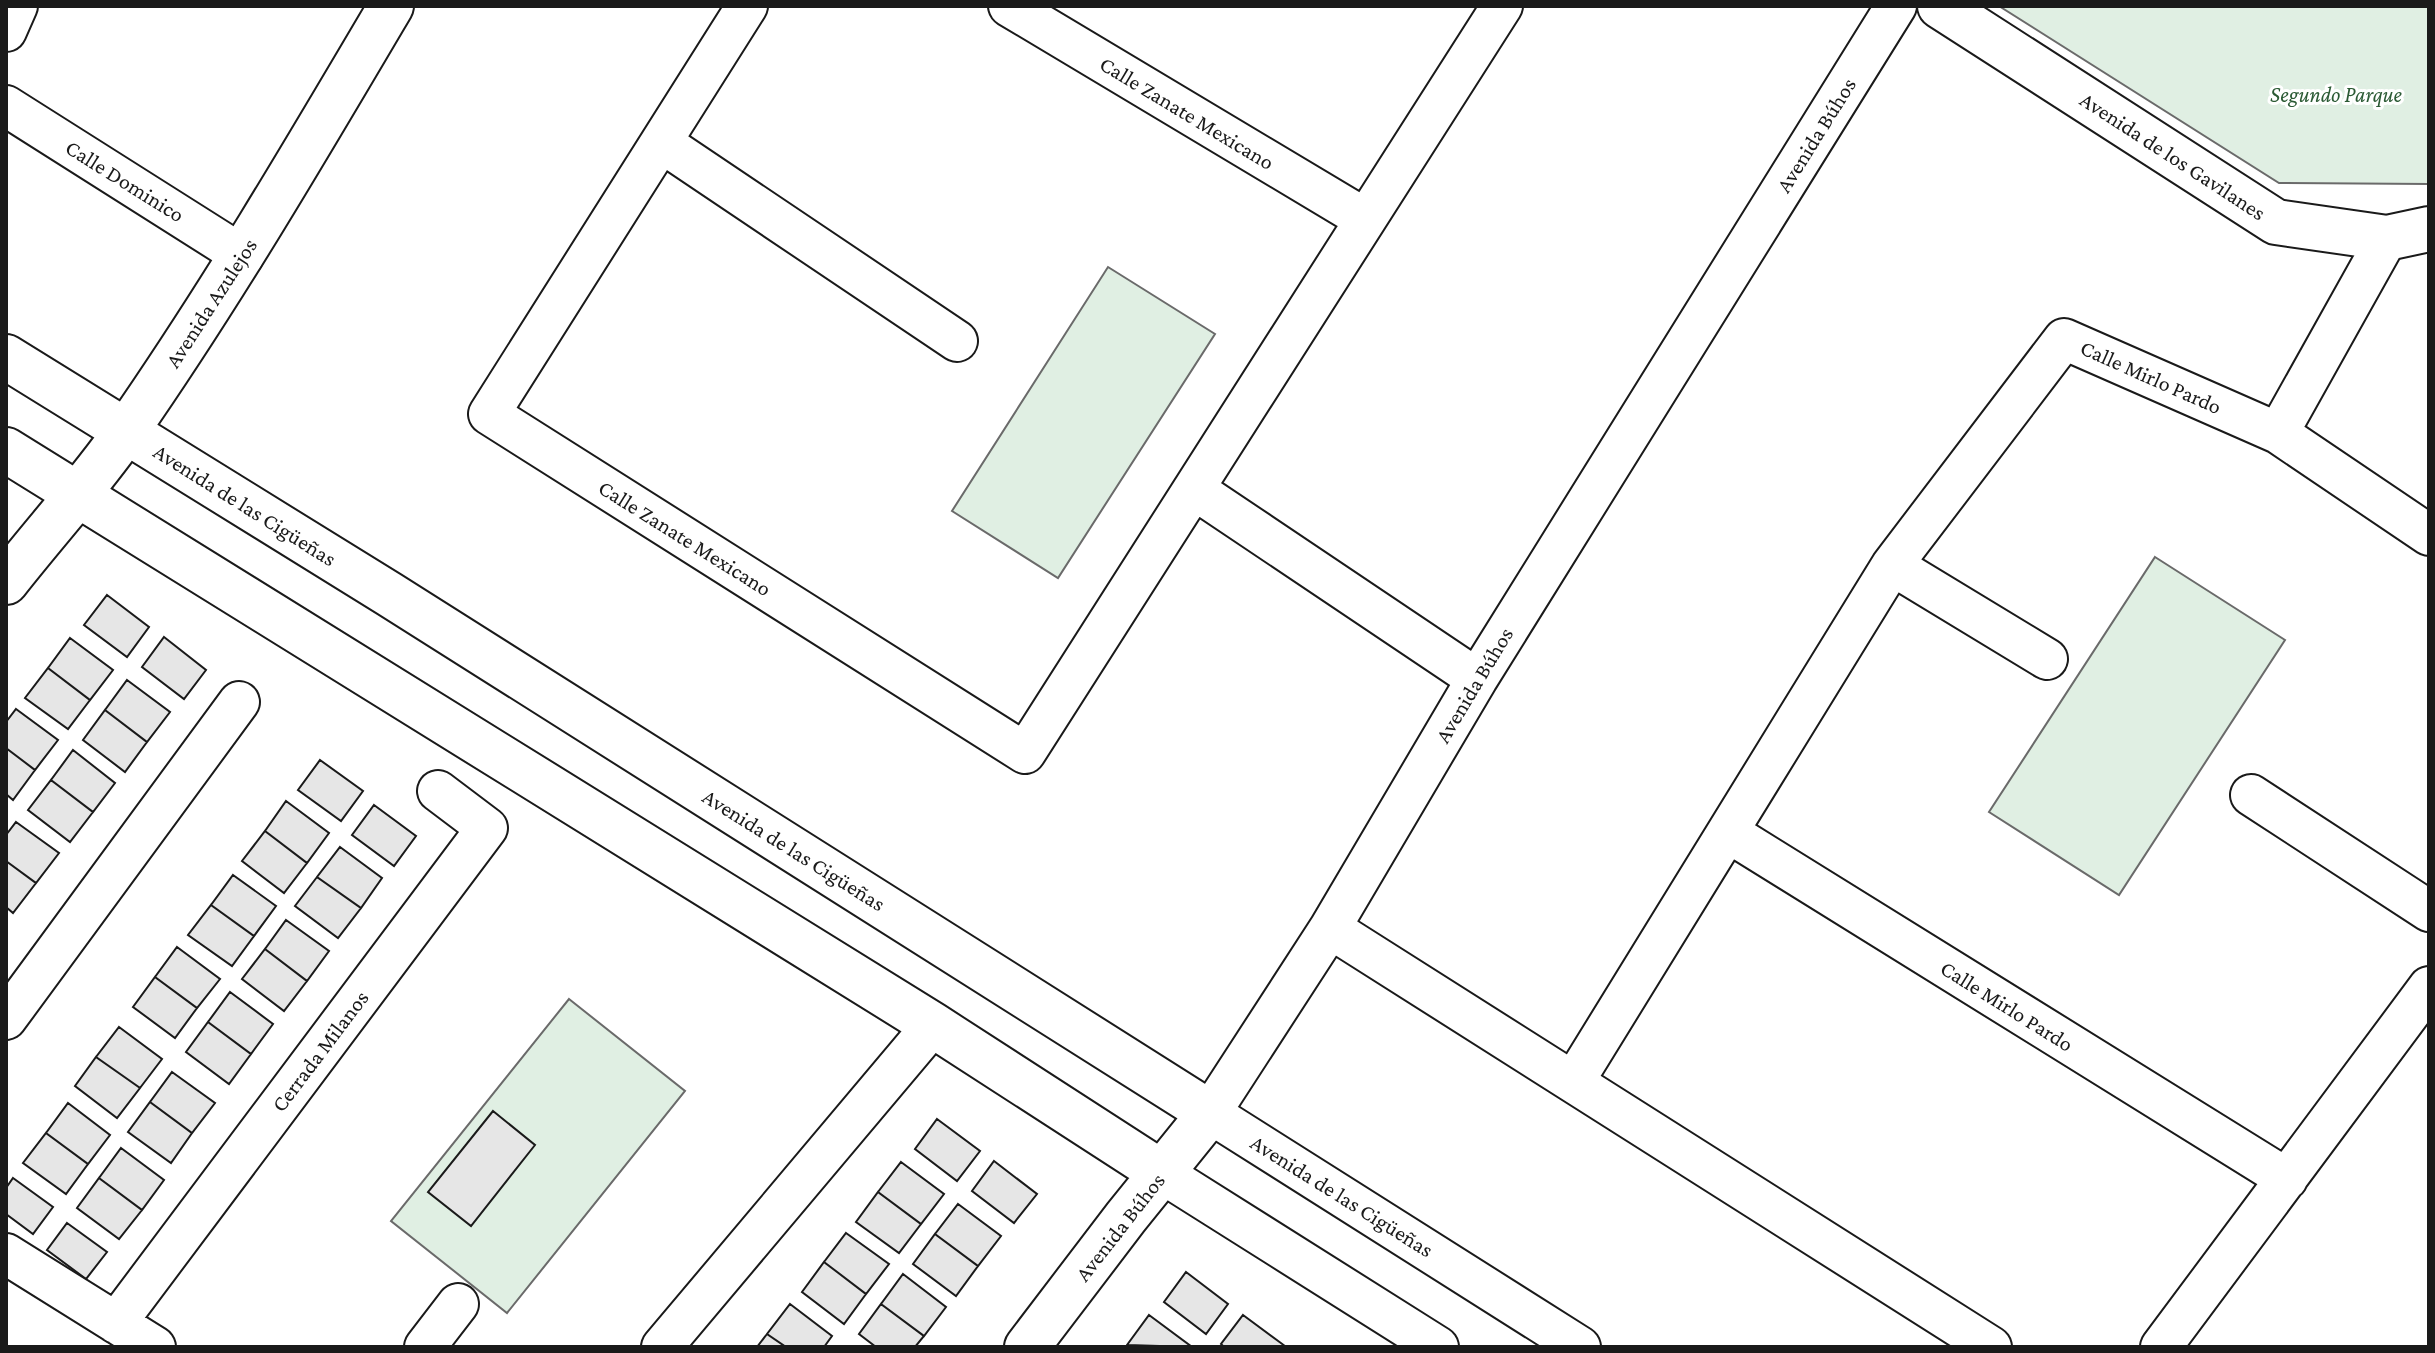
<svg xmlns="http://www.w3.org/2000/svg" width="2435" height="1353" font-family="'Crimson Pro',serif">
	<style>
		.green { fill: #e0efe3; stroke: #6a6a6a; stroke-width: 2 }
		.building { fill: #e6e6e6; stroke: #1a1a1a; stroke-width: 2 }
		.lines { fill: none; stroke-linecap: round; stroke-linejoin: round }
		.street-casing { stroke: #1a1a1a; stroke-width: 44 }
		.secondary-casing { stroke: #1a1a1a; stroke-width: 48 }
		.street { stroke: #fff; stroke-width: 40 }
		.secondary { stroke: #fff; stroke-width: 44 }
		.labels { text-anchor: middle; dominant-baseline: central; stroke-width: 6; stroke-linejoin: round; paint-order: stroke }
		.park-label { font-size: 22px; font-style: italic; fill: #2b5a34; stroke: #fff }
		.street-label { font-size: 22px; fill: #1a1a1a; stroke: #fff }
	</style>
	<rect width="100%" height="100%" fill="#fff"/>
	<path class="green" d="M1999,6H2429V184L2279,183Z
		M1108,267L1215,334L1058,578L952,511Z
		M2155,557L2285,640L2119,895L1989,812Z
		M569,999L685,1091L507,1313L391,1221Z"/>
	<path class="building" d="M107,595L149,627L127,657L84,625Z
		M164,637L206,670L184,699L142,667Z
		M70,638L113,670L90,700L48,668Z
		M48,668L90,700L68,729L25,698Z
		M127,680L170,712L147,742L105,710Z
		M16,709L58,740L35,770L6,748V722Z
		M105,710L147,742L125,772L83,740Z
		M6,748L35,770L13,800L6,794Z
		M73,750L115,783L93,812L51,780Z
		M320,760L363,791L341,821L298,790Z
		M51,780L93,812L70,842L28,810Z
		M286,801L329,833L307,863L265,831Z
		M374,805L416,836L394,866L352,835Z
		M16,822L59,853L36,883L6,861V835Z
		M265,831L307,863L284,893L242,861Z
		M340,847L382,878L361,908L317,877Z
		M6,861L36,883L13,913L6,907Z
		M233,875L276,906L254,936L211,905Z
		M317,877L361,908L338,938L295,906Z
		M211,905L254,936L232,966L188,935Z
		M286,920L329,951L307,981L265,949Z
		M177,947L220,979L197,1008L155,977Z
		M265,949L307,981L284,1011L242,979Z
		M155,977L197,1008L175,1038L133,1007Z
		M230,992L273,1024L251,1054L208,1022Z
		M208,1022L251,1054L229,1084L186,1052Z
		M119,1027L162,1059L140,1088L96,1057Z
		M96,1057L140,1088L117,1118L75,1086Z
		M172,1072L215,1103L192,1133L150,1102Z
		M150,1102L192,1133L171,1163L128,1132Z
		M68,1103L110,1135L88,1164L46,1133Z
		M493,1111L535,1145L471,1226L428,1192Z
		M937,1119L980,1151L957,1181L915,1149Z
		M46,1133L88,1164L66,1194L23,1163Z
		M121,1148L164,1180L142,1210L99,1178Z
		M994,1161L1037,1194L1014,1223L972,1191Z
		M901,1162L944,1194L921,1224L878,1192Z
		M13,1178L53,1207L33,1234L6,1214V1188Z
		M99,1178L142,1210L119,1239L77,1208Z
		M878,1192L921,1224L899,1253L856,1222Z
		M958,1204L1001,1236L978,1266L935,1234Z
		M67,1223L107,1252L86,1279L47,1250Z
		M846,1233L889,1264L866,1294L824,1262Z
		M935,1234L978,1266L956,1296L913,1264Z
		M824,1262L866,1294L844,1324L802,1292Z
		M1186,1272L1228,1304L1206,1334L1164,1302Z
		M903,1274L946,1307L924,1336L881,1304Z
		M790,1304L832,1336L824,1347H786L767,1334Z
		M881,1304L924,1336L915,1347H876L859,1334Z
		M1149,1315L1192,1347L1127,1345Z
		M1243,1315L1285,1346L1284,1347H1224L1221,1344Z
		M767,1334L786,1347H757Z"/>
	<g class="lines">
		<g class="street-casing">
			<path id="street" d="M747,6L489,414L1025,753L1502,6
				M1009,6L1365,219
				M6,31L17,6
				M6,106L243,256
				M661,142L957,341
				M2278,433L2387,238
				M1194,489L1477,679
				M1892,565L2047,659
				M2251,795L2429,911
				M1728,832L2287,1179
				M1330,928L1991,1347
				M6,1019L239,702
				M1574,1081L1892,565L2064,339L2278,433L2429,535
				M1162,1173L1438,1347
				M6,1254L155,1347
				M116,1323L487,828L438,791
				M425,1347L458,1304
				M662,1347L933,1025
				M1580,1347L1210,1113L1330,928L1477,679L1896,6
				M2161,1347L2429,987"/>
		</g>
		<g class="secondary-casing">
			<path id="secondary" d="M1940,6L2276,222L2387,238L2429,229
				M6,357L389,594L1210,1113L1126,1217L1027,1347
				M6,450L933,1025L1162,1173
				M6,582C46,531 90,483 127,430C222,293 306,150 391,6"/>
		</g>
		<use href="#street" class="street"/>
		<use href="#secondary" class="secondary"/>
	</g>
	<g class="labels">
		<g class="park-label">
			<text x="2336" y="94">Segundo Parque</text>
		</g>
		<g class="street-label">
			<text transform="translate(1187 113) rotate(31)">Calle Zanate Mexicano</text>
			<text transform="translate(1816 135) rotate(-58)">Avenida Búhos</text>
			<text transform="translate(2173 156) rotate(33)">Avenida de los Gavilanes</text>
			<text transform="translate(125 181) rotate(32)">Calle Dominico</text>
			<text transform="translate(211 303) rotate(-57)">Avenida Azulejos</text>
			<text transform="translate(2151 377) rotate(24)">Calle Mirlo Pardo</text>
			<text transform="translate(245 505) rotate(32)">Avenida de las Cigüeñas</text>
			<text transform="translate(685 538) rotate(32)">Calle Zanate Mexicano</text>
			<text transform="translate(1474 685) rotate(-59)">Avenida Búhos</text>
			<text transform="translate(794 850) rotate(32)">Avenida de las Cigüeñas</text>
			<text transform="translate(2007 1006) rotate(32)">Calle Mirlo Pardo</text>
			<text transform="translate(320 1051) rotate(-53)">Cerrada Milanos</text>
			<text transform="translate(1342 1196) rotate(32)">Avenida de las Cigüeñas</text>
			<text transform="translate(1120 1227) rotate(-52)">Avenida Búhos</text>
		</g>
	</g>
	<rect width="2435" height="1353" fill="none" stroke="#1a1a1a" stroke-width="16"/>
</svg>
